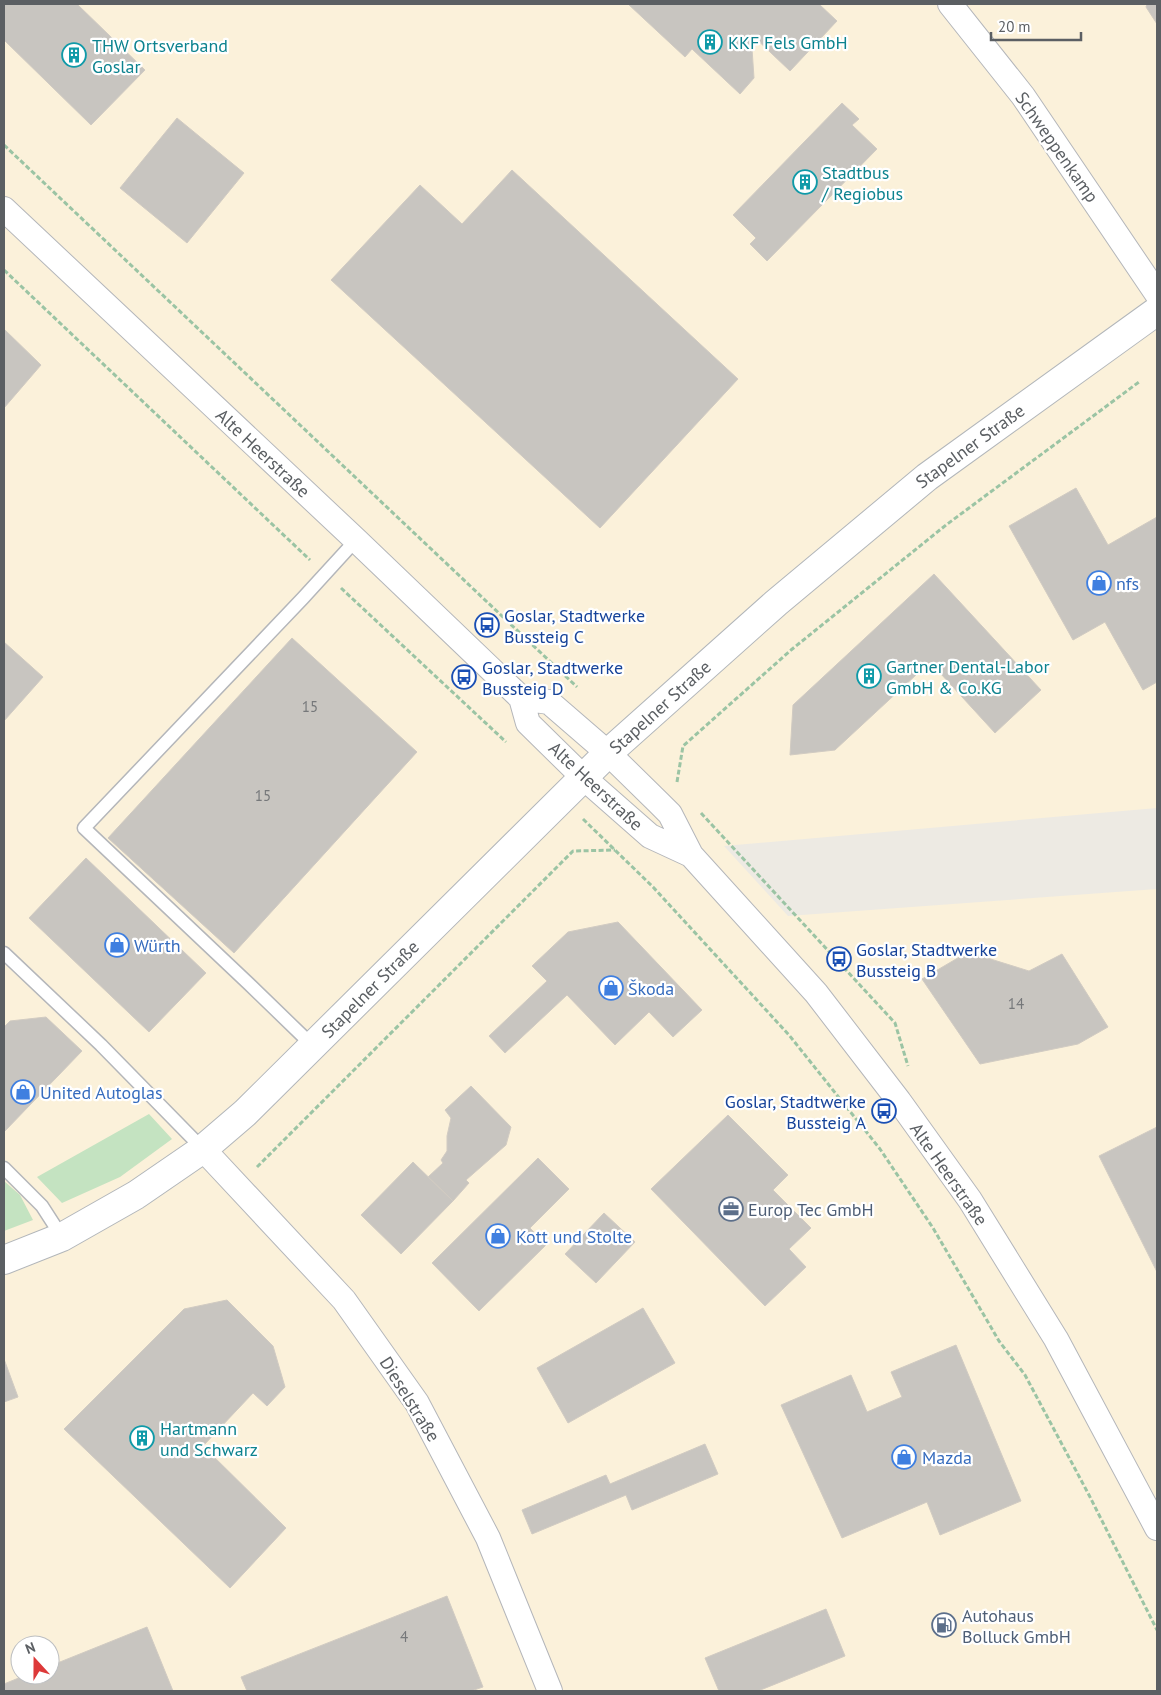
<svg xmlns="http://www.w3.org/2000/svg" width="1161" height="1695" font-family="'PT Sans',sans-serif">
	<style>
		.commercial { fill: #fbf1da; fill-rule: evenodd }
		.green { fill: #c4e3c1 }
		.building { fill: #c8c5c0; stroke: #d1cbc2 }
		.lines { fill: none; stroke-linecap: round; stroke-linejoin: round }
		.lane-casing { stroke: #b4b6ba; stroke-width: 15 }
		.street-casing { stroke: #b4b6ba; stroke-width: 26 }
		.secondary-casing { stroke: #b2b6ba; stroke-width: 30 }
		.path { stroke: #9bc4a4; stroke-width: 3; stroke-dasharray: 5 2.5; stroke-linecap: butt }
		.lane { stroke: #fff; stroke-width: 12 }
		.street { stroke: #fff; stroke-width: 24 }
		.secondary { stroke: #fff; stroke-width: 28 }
		.labels { text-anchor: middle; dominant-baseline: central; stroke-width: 4.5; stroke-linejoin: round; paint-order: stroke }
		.number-label { font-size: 15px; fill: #76787a }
		.culture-label { font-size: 18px; fill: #0d838f; stroke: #fff; text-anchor: start }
		.street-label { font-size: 18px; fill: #5b5f63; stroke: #fff }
		.shop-label { font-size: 18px; fill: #366cbe; stroke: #fff; text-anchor: start }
		.transit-label { font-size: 18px; fill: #164399; stroke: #fff; text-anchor: start }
		.service-label { font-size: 18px; fill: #4e5e75; stroke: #fff; text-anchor: start }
	</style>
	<rect width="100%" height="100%" fill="#edeae3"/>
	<path class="commercial" d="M4,4H1157V808L724,846L788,916L1157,889V1691H4ZM20,1645H50V1675H20Z"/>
	<path class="green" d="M149,1114L172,1139L120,1177L62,1203L37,1177Z
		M4,1181L20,1195L33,1220L4,1231Z"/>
	<path class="building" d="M4,4H77L145,70L91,125L4,40Z
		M628,4H819L837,21L790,71L751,34L754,78L740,94L692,49L685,57Z
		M1147,4H1157V24L1146,7Z
		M842,103L859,119L852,125L877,149L767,261L750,244L756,238L733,215Z
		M177,118L244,173L187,243L120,188Z
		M512,170L738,379L600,528L331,280L420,185L462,224Z
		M4,329L41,365L4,408Z
		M1076,488L1108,545L1157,517V682L1143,690L1105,622L1073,640L1009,526Z
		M934,574L1041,690L995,733L930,662L835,750L790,755L793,705Z
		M292,638L417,752L234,953L108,838Z
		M4,642L43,677L4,721Z
		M86,858L206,973L149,1032L29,918Z
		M618,922L702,1010L673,1037L649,1012L615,1045L567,995L505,1053L489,1036L547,981L532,966L568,932Z
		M968,952L1029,971L1062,954L1108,1027L1078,1044L980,1064L922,979Z
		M46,1017L82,1051L4,1132V1027L10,1021Z
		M471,1086L511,1127L506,1145L466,1180L469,1183L453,1201L428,1177L443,1163L441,1160L447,1151V1136L451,1118L445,1110Z
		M728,1115L788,1175L773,1190L811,1228L789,1249L806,1267L765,1306L651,1189Z
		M1157,1127V1272L1099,1156Z
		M538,1158L569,1189L530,1228L546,1245L479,1311L432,1263Z
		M413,1162L453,1201L401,1254L361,1215Z
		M604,1213L635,1242L596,1283L565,1254Z
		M227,1300L273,1346L285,1387L267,1406L253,1393L203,1446L286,1528L230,1588L64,1429L184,1309Z
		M643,1308L675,1363L568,1423L537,1368Z
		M956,1345L1021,1501L940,1535L927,1502L842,1538L781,1405L851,1375L867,1412L902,1397L891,1372Z
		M4,1359L18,1397L4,1402Z
		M705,1444L718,1474L632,1510L626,1495L532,1534L522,1510L606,1475L610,1484Z
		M447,1596L483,1687L471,1691H247L241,1677Z
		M826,1609L845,1656L758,1691H719L705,1658Z
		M147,1627L173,1691H4V1684L26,1675H50V1666Z"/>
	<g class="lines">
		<g class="lane-casing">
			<path id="lane" d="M4,953L101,1045L203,1149
				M313,1046L249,984L84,828L303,598L356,540
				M4,1168L42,1206L62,1237"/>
		</g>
		<g class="street-casing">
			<path id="street" d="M950,4L1023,96L1157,294
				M4,209L356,540L521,698L528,723L584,778L650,836L691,855
				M521,698L549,702L608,753L659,803L670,814L691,855L816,993L899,1101L970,1200L1056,1339L1157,1528
				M203,1149L344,1300L417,1403L488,1538L550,1691"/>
		</g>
		<g class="secondary-casing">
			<path id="secondary" d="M4,1260L62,1237L136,1195L203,1149L245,1113L608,753L776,603L927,477L1157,311"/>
		</g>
		<path class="path" d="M4,145L577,687
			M4,270L310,560
			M341,588L506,742
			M677,782L683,746L791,650L946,525L1139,382
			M701,813L895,1023L908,1066
			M583,819L653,887L789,1035L880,1149L933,1228L999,1341L1025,1375L1089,1495L1157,1630
			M257,1167L573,851L615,850"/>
		<use href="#lane" class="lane"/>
		<use href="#street" class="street"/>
		<use href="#secondary" class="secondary"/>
	</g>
	<defs>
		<g id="building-ring" transform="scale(1.25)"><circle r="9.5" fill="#fff" stroke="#0f9aa8" stroke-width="1.5"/><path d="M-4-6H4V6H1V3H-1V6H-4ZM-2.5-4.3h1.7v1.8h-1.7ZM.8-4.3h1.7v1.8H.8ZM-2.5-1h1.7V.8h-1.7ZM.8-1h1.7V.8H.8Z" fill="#0f9aa8"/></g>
		<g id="shop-ring" transform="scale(1.25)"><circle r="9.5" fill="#fff" stroke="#3f7fe0" stroke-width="1.5"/><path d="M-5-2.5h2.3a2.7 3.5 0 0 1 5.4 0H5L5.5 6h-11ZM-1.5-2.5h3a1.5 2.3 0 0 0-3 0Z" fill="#3f7fe0"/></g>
		<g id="bus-ring" transform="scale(1.25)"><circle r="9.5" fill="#fff" stroke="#1a4fb4" stroke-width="1.5"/><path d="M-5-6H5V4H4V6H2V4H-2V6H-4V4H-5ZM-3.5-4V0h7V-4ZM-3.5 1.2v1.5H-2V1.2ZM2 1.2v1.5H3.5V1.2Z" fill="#1a4fb4"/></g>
		<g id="office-ring" transform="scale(1.25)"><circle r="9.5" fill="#fff" stroke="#5c6f8a" stroke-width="1.5"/><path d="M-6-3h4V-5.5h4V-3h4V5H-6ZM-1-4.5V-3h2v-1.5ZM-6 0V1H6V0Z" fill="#5c6f8a"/></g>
		<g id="fuel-ring" transform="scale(1.25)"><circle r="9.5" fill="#fff" stroke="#5c6f8a" stroke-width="1.5"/><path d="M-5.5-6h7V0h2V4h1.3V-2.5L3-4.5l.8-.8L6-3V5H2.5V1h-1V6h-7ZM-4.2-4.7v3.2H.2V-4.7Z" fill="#5c6f8a"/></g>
	</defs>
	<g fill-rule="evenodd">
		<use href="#building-ring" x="710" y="42"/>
		<use href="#building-ring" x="74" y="55"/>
		<use href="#building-ring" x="805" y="182"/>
		<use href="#shop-ring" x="1099" y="583"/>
		<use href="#bus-ring" x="487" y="625"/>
		<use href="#building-ring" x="869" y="676"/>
		<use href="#bus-ring" x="464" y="677"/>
		<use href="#shop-ring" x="117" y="945"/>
		<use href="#bus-ring" x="839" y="959"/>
		<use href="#shop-ring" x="611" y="988"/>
		<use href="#shop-ring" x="23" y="1092"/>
		<use href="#bus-ring" x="884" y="1111"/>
		<use href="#office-ring" x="731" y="1209"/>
		<use href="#shop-ring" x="498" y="1236"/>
		<use href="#building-ring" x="142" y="1438"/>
		<use href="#shop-ring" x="904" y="1457"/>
		<use href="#fuel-ring" x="944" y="1625"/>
	</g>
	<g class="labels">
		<g class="number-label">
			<text x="310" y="706">15</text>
			<text x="263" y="795">15</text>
			<text x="1016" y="1003">14</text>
			<text x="404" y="1636">4</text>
		</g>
		<g class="culture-label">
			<text x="728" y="42">KKF Fels GmbH</text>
			<text x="92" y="45">THW Ortsverband<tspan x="92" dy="21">Goslar</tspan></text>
			<text x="822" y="172">Stadtbus<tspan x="822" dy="21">/ Regiobus</tspan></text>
			<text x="886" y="666">Gartner Dental-Labor<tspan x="886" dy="21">GmbH &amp; Co.KG</tspan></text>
			<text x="160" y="1428">Hartmann<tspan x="160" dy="21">und Schwarz</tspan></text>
		</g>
		<g class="street-label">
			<text transform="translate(1057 147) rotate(55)">Schweppenkamp</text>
			<text transform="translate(970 446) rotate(-36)">Stapelner Straße</text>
			<text transform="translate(263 453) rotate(43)">Alte Heerstraße</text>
			<text transform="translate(660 707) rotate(-42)">Stapelner Straße</text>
			<text transform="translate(596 786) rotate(43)">Alte Heerstraße</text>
			<text transform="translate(370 989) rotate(-45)">Stapelner Straße</text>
			<text transform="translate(949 1174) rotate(55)">Alte Heerstraße</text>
			<text transform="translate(410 1399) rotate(58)">Dieselstraße</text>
		</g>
		<g class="shop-label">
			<text x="1116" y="583">nfs</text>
			<text x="134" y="945">Würth</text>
			<text x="628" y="988">Škoda</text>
			<text x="40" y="1092">United Autoglas</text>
			<text x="516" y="1236">Kott und Stolte</text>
			<text x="922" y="1457">Mazda</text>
		</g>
		<g class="transit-label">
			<text x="504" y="615">Goslar, Stadtwerke<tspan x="504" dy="21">Bussteig C</tspan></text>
			<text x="482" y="667">Goslar, Stadtwerke<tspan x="482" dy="21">Bussteig D</tspan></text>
			<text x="856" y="949">Goslar, Stadtwerke<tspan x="856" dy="21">Bussteig B</tspan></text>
			<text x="866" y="1101" text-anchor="end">Goslar, Stadtwerke<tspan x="866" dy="21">Bussteig A</tspan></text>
		</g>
		<g class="service-label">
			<text x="748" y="1209">Europ Tec GmbH</text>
			<text x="962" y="1615">Autohaus<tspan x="962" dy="21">Bolluck GmbH</tspan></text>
		</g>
	</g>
	<rect width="1161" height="1695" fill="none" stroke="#5b5f63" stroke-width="10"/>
	<g transform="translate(35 1660) rotate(339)"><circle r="24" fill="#ffffff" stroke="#bdbfc1"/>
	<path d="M0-4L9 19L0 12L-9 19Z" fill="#dd3939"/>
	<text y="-8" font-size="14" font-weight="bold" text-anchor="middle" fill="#5b5f63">N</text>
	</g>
	<path d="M991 32v8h90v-8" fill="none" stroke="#5b5f63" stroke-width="2.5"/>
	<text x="998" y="32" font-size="15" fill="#5b5f63" stroke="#ffffff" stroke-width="4" paint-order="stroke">20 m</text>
</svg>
